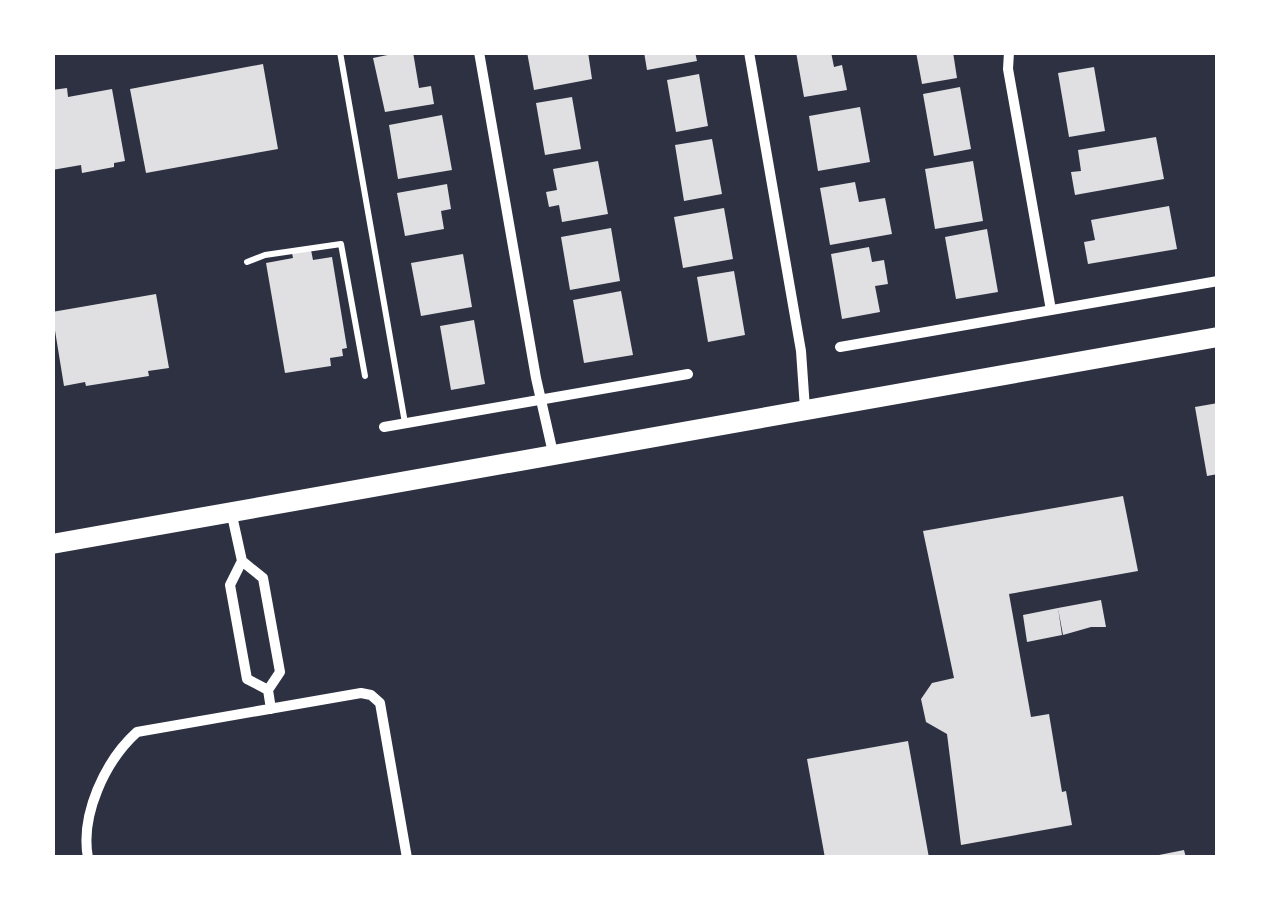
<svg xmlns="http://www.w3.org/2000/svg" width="1270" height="910" font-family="Roboto,sans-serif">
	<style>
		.building { fill: #e0e0e3 }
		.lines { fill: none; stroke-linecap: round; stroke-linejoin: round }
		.service { stroke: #fff; stroke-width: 6 }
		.minor { stroke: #fff; stroke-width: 10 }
		.primary { stroke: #fff; stroke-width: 20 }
	</style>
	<rect width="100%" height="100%" fill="#2d3142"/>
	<path class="building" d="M402,52H413L419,88L431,86L434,104L385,112L373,58Z
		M527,52H588L592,79L534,90Z
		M644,52H695L697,61L647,70Z
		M796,52H831L834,67L842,65L847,90L804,97Z
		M916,52H953L957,78L922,84Z
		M263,64L278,149L146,173L130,89Z
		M1094,67L1105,131L1069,137L1058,73Z
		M699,74L708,126L676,132L667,80Z
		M960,87L971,149L934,156L923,94Z
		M67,88L68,97L112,89L125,161L114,163V167L82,173L81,165L52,170V90Z
		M572,97L581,149L545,155L536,103Z
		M860,107L870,162L818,171L809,116Z
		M442,115L452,170L398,179L389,125Z
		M1156,137L1164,179L1075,195L1071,172L1081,171L1078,150Z
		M712,139L722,194L684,201L675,145Z
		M598,161L608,214L562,222L559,205L549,207L546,192L557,190L553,169Z
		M973,161L983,221L935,229L925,169Z
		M855,182L859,202L885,198L892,234L830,245L820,188Z
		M447,184L451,209L441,211L444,229L405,236L397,193Z
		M1169,206L1177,249L1088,264L1084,242L1095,240L1091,220Z
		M724,208L733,259L683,268L674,217Z
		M611,228L620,281L570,290L561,237Z
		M987,229L998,292L956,299L945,237Z
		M869,247L872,262L884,260L888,284L875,286L880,312L842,319L831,254Z
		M311,250L313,260L332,257L347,348L342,349L343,356L330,358L331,366L285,373L266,263L293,258L292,253Z
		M463,254L472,307L421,316L411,263Z
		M734,271L745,335L708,342L697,277Z
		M621,291L633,355L584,363L573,300Z
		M156,294L169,368L148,371L149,376L86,386L85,382L64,386L52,312Z
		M474,320L485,384L451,390L440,326Z
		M1218,403V474L1207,476L1195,407Z
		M1123,496L1138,571L1009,594L1031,717L1049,714L1062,792L1066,791L1072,825L961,845L947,734L926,722L921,699L932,683L954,678L923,531Z
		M1101,600L1106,627H1091L1063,635L1058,608Z
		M1058,608L1062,635L1027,642L1023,615Z
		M908,741L929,858H825L807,759Z
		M1184,850L1186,858H1155L1154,856Z"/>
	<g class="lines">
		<path class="service" d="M340,52L405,423
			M247,262L265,255L341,244L365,376"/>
		<path class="minor" d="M479,52L536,378L553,453
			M749,52L801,351L805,409
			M1009,52L1008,69L1051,310
			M840,347L1218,281
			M384,427L688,374
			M231,511L242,561L230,585L247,679L268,690
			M242,561L263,578L280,672L268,690L271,709
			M88,858C80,815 105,761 137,732L361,693L371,695L380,703L407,858"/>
		<path class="primary" d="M52,544L1218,337"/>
	</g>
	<rect width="1270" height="910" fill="none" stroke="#ffffff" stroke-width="110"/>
</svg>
